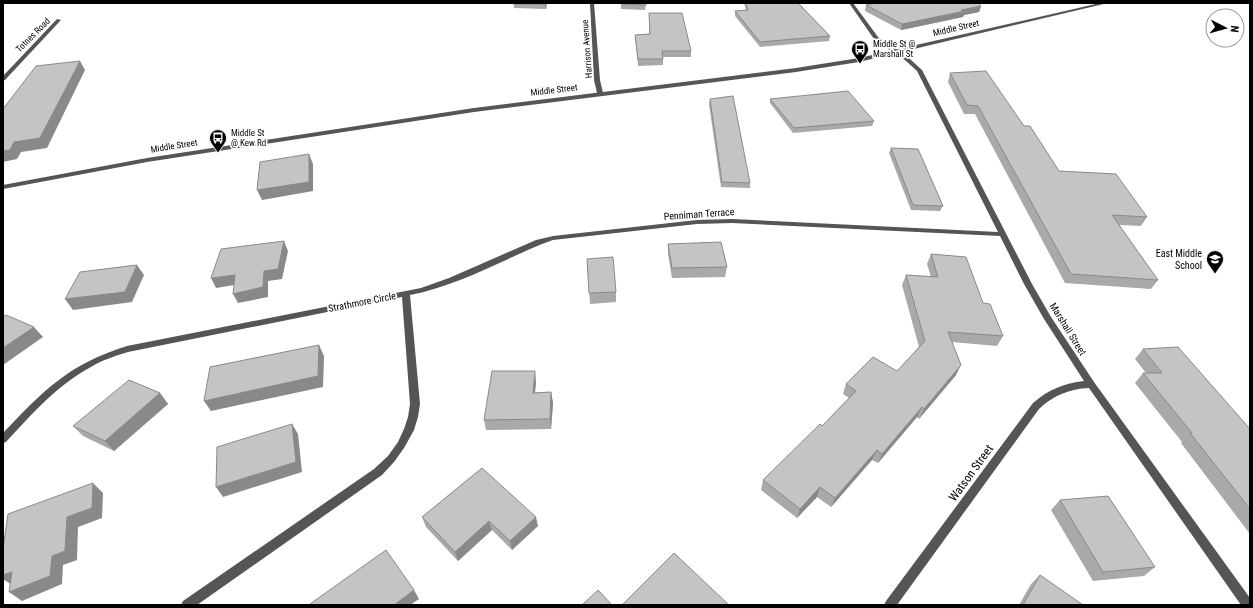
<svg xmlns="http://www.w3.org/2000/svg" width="1253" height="608" font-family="'Roboto Condensed',sans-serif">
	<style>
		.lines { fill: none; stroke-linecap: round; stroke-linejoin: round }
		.minor { fill: #555; fill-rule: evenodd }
		.tertiary { fill: #555; fill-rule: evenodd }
		.wall { fill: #a9a9a9 }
		.shaded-wall { fill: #898989 }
		.building { fill: #c4c4c4; stroke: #898989 }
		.labels { text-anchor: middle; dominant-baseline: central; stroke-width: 3.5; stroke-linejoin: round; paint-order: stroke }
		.far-street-label { font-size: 9px; fill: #000; stroke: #fff }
		.far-poi-label { font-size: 9px; fill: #000; stroke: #fff; text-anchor: start }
		.street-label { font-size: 10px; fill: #000; stroke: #fff }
		.poi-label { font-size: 10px; fill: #000; stroke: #fff; text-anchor: end }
		.near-street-label { font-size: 12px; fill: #000; stroke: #fff }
	</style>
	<rect width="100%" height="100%" fill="#fff"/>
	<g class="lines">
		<path class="minor" d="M590,3H594L600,80L603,93L600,95L597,93L594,80Z
			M849,3H853L878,37L910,59L922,70L1032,284L1051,317L1094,382L1250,598V605H1241L1089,388C1069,389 1054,395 1039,409L897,605H884L886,601L1033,403C1048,390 1064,383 1084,381L1044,319L1024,284L1000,236L732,223L697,224L553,240L542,244C499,262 456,286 410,295L420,404L418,417L414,430L404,448L394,462L382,475L197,605H181L183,601L374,469L388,456L398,442L404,429L408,417L410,404L402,297L128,352C115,356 102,360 91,367C57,385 32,414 6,442L3,443V433C44,390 69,364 127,346L421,288L449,278L536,240L553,236L697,220L732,219L998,232L917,71L906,61L874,39Z
			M57,19L61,20L5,80L3,81V76Z"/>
		<path class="tertiary" d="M1100,3H1108L859,62L796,72L474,112L147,162L3,189V185L147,158L474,108L796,68L859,58Z"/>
	</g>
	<path class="wall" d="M514,3H547L546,9L514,8Z
		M621,3H646L645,10L621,9Z
		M744,3H798L830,36L829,41L760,47L735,16V11L746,10Z
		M866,5L981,6L979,12L964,15L963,17L901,30L865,11Z
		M649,13L691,51V57H663V65L638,66L635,35L649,34Z
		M950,73L1024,126L1059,171L1147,217L1141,226L1119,225L1158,280L1151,289L1065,283L975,114H964L948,82Z
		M710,99L750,183V188L721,187L709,104Z
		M770,99L874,121L872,126L793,133L770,103Z
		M891,148L943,206L940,211L911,210L889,153Z
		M668,244L727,267L725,277L672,278L668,254Z
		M931,254L1003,336L997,346L952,342L956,375L919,419L917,417L878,463L872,460L831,507L817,497L797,518L761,490L763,480L822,426L849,398L843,394L846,384L897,371L919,347L902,285L906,275L931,277L927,264Z
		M587,259L616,292V302L590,304Z
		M1143,349L1250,429V534L1181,443L1182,442L1135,383L1143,373H1146L1135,359Z
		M536,381L535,393L551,392L553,403L551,429L486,430L484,420Z
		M160,393L168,404L114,451L83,436L73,426Z
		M482,468L538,526L512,550L492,530L458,561L426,527L422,517Z
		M1060,500L1155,567L1144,576L1093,581L1051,510Z
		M1040,575L1083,605H1019L1031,584Z"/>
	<path class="shaded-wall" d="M546,3H547L546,9L545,4Z
		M981,6L979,12L964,15L963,17L901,30L902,24L961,10Z
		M80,61L85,70L47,148L21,152L17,159L3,162V151L14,142Z
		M309,154L313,164V191L262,200L257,190Z
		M284,241L288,251L282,279L268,281V297L238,303L233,294L264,271Z
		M137,265L144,275L132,302L73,310L65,299Z
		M235,275L240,284L216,288L211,278Z
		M34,327L43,337L3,365V348Z
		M319,345L324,356L323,387L211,411L204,401Z
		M961,365L956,375L919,419L924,409Z
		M535,371L536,381L534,403L533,393Z
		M551,392L553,403L551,429L550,419Z
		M160,393L168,404L114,451L105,441Z
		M922,407L917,417L878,463L882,454Z
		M292,424L298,434L302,472L223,497L216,487Z
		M877,450L872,460L831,507L835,498Z
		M93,483L103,493L102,518L78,527L77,560L63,565L62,584L22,601L9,592L52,556L67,517Z
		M820,487L817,497L797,518L800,509Z
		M536,517L538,526L512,550L510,541Z
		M489,521L492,530L458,561L455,552Z
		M12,572V585L3,579V575Z
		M414,590L419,599L410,605H394Z"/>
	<path class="building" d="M514,3H546L545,4H513Z
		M621,3H646V5L621,4Z
		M746,3H798L830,36L760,42L735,11L748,10Z
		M876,3H978L981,6L961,10L965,11L902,24L866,5Z
		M649,13H682L691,51H662L663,59H638L635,35L650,34Z
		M80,61L40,138L14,142L10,150L3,151V109L36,66Z
		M986,71L1024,126H1030L1059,171L1116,174L1147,217L1112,215L1158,280L1071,274L978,106L967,105L950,73Z
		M848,91L874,121L794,128L770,99Z
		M733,96L750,183L722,182L710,99Z
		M891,148L918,149L943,206L913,205Z
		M309,154V182L257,190L260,162Z
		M284,241L278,269L264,271L263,287L233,294L235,275L211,278L221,249Z
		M721,242L727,267L672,268L668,244Z
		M931,254L966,257L983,303L990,304L1003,336L948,332L961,365L924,409L922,407L882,454L877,450L835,498L820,487L800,509L763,480L820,424L822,426L856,391L846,384L873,357L897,371L925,341L906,275L938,277Z
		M613,257L616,292L589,293L587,259Z
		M137,265L125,292L65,299L80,272Z
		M6,315L34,327L3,348V317Z
		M319,345L318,376L204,401L210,367Z
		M1178,347L1250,429V509L1190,433H1192L1143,373H1162L1143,349Z
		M492,371H535L533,393L551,392L550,419L484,420Z
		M129,380L160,393L105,441L73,426Z
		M292,424L296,462L216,487L217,447Z
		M482,468L536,517L510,541L489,521L455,552L422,517Z
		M93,483L92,508L67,517L65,551L52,556L50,576L9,592L12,572L3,575V549L8,514Z
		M1108,496L1155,567L1103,572L1060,500Z
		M386,550L414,590L394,605H310V604Z
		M674,553L729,605H622Z
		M1040,575L1083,605H1023Z
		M598,590L612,605H582Z"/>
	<defs>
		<g id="bus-pin" transform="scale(0.9)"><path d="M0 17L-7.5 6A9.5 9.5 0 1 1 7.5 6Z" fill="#000" stroke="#fff"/><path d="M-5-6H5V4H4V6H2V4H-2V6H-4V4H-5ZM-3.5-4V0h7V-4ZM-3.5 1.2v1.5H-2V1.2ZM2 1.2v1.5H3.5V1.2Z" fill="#fff"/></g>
		<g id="school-pin" transform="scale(0.9)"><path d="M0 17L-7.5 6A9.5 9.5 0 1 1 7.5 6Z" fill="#000" stroke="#fff"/><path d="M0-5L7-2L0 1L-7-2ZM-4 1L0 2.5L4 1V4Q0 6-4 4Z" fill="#fff"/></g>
	</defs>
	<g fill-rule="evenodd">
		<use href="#bus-pin" x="860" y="49"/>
		<use href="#bus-pin" x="218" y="138"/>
		<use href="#school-pin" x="1215" y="259"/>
	</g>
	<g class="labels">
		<g class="far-street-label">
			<text transform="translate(956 28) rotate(-13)">Middle Street</text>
			<text transform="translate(33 35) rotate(-45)">Totnes Road</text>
			<text transform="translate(587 49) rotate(-94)">Harrison Avenue</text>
			<text transform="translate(554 90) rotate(-7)">Middle Street</text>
			<text transform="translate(174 146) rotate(-9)">Middle Street</text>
		</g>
		<g class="far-poi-label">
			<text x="873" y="44">Middle St @<tspan x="873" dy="10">Marshall St</tspan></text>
			<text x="231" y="133">Middle St<tspan x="231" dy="10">@ Kew Rd</tspan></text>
		</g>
		<g class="street-label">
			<text transform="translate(699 214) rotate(-4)">Penniman Terrace</text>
			<text transform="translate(362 302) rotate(-11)">Strathmore Circle</text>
			<text transform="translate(1068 329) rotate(58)">Marshall Street</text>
		</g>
		<g class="poi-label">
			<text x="1202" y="253">East Middle<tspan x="1202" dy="12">School</tspan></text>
		</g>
		<g class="near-street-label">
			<text transform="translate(971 473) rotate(-54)">Watson Street</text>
		</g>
	</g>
	<rect width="1253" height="608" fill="none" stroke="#000000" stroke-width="8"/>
	<g transform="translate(1225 28) rotate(96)"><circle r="19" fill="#ffffff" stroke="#999999"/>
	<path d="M0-3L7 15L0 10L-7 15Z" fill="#000000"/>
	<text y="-6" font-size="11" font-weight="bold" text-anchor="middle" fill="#000000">N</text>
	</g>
</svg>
